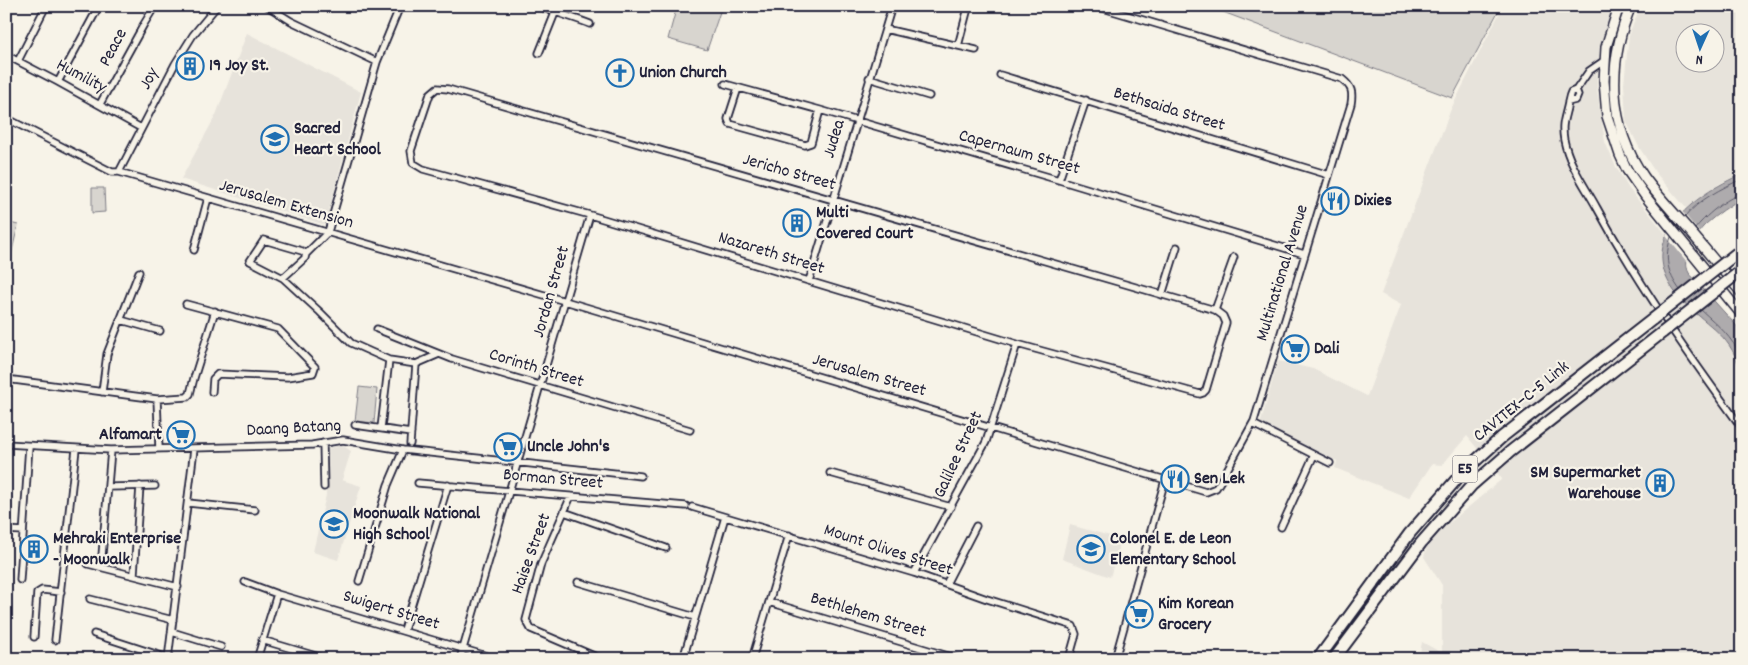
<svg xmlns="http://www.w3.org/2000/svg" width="1748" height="665" font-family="Dekko,sans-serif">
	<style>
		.built { fill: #e7e3db; fill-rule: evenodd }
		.green { fill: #d8d5cf; stroke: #7d7c85 }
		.water { fill: #aeabad; stroke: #76747f }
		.pier { fill: #f7f3e8 }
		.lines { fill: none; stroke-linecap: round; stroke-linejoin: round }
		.shore { stroke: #5a5969; stroke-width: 1 }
		.minor-casing { stroke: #22223b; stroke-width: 9 }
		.primary-casing { stroke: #22223b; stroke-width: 12 }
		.motorway-casing { stroke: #22223b; stroke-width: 14 }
		.minor { stroke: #f7f3e8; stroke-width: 5.5 }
		.primary { stroke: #f7f3e8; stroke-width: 9 }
		.motorway { stroke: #f7f3e8; stroke-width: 10 }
		.motorway-bridge-casing { stroke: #22223b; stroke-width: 14; stroke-linecap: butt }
		.motorway-bridge { stroke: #f7f3e8; stroke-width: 10 }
		.labels { text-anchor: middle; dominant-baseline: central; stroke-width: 4.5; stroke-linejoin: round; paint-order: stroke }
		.shield { fill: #f7f3e8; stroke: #62616f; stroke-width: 1 }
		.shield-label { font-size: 16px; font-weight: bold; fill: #22223b }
		.street-label { font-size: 18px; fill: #22223b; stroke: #f7f3e8 }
		.poi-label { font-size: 18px; font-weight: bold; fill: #22223b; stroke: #f7f3e8; text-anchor: start }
	</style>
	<rect width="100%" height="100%" fill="#f7f3e8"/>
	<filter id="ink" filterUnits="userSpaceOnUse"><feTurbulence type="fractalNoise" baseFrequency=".02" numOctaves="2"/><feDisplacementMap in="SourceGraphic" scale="10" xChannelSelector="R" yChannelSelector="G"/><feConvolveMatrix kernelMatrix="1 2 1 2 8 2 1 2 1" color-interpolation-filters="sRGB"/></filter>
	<g filter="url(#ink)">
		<path class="built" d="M1503,6H1613L1600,47L1597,69V89L1605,142L1616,167L1629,189L1666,234L1663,244L1689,307L1719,333L1730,347L1737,361L1742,379V659H1419L1422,642L1442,653V585L1424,557L1429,540L1502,479L1467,436L1442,465L1432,464L1409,498L1335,468L1337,461L1260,425L1278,361L1313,369L1367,396L1401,305L1381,294L1451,109Z
			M1641,6H1742V173L1719,184L1686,208L1655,172L1639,147L1626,121L1624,84L1629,34ZM1716,32V62H1686V32Z
			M247,33L361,92L325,225L181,179L216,115Z
			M342,445L351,451L342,480L361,486L338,560L313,552L326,495L324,449Z
			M1070,525L1121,539L1110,577L1062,559Z"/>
		<path class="green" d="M677,6H722L707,50L668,39Z
			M1207,6H1501L1452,98Z
			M92,188H104L105,212L92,213Z
			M6,222L18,225L6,277Z
			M359,387L377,389L374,423L355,421Z"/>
		<path class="water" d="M1742,174V198C1729,206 1717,214 1706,224C1695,234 1681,259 1689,273L1742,332V379C1740,373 1740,367 1737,361C1727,331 1697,319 1678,296C1632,240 1694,195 1742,174Z"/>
		<path class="pier" d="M1681,210L1701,234L1687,262L1666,236Z"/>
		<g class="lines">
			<path class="shore" d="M1685,217C1698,200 1722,188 1742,179
				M1695,229C1703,218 1728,196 1742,194
				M1671,237C1664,257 1667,273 1680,290
				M1701,310C1719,326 1731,336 1742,358"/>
			<g class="minor-casing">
				<path id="minor" d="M267,6L291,21L377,62
					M538,6C556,13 573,17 590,24
					M885,29L976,50
					M958,46L968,8
					M539,53L555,13
					M6,55L58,82L141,128
					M1605,60L1589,71L1576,90L1571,92C1569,96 1569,98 1568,103C1565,118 1561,123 1564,140C1569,165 1585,186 1597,208C1639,285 1690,357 1742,428
					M18,61L46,6
					M1000,75L1329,175
					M869,78L929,96
					M58,82L99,6
					M725,84L820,110L1059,180L1304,254
					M437,88L448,89L1215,310L1223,316L1226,323L1206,390L1203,393L1200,394L1017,344L590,215L423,169L413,163L411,151L430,94Z
					M738,88L728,119L730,124L805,145L811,143L820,110
					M1568,102L1576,100L1578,95L1576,90
					M100,104L144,24L155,6
					M6,118L112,172H119L565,301L1206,492L1216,488L1223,477L1254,421L1351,104C1353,92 1352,87 1342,79L1096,6
					M119,172L175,64L193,35L217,6
					M1059,180L1086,100
					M194,250L208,198
					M306,254L302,251L264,240L250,261L283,278L320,312L351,343L389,360L416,364
					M283,278L305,258L306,254L328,232L377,62L400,6
					M809,281L892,6
					M1162,295L1177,247
					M186,304L278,329L315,367L313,373L288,377L218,374L213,379L212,392
					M1215,310L1234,257
					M121,320L160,331
					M377,329L452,359L690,430
					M416,364L439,354
					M6,379L157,399L187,397L190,394L194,378L215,311
					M102,392L107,354L139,272
					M157,399L159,449
					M1253,424L1330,463
					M355,425L411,433
					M381,428L389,360
					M323,443L324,487
					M6,444L111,450L312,445L343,440L403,450L641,476
					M410,444L416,364
					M830,473L951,507
					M418,483L686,506
					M109,487L155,486
					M571,496L541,564L526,620L531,629L601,659
					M188,503L255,510
					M692,507L914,573L987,599L1073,626L1076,634L1069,659
					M564,512L666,548
					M1281,527L1314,455
					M6,530L23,531
					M88,564L178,587
					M101,567L111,450
					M914,573L986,442L1017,344
					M134,574L140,486
					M20,580L29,446
					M359,581L388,485L403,450
					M245,582L277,594L497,659
					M578,582L695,617
					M946,584L976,526
					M90,599L173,620
					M769,602L958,659
					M404,630L448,485
					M172,632L221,647
					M94,634L168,658
					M34,637L37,593L42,590L61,592
					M55,640L76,449
					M262,640L326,659
					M168,659L194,449
					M257,659L277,594
					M460,659L590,215
					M683,659L725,517
					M752,659L789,535
					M1115,659L1165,480"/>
			</g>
			<g class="primary-casing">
				<path id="primary" d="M1619,6L1606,47L1604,81L1607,116L1620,155L1627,170L1646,197L1742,315
					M1631,6C1607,62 1608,126 1644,177C1657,195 1673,212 1688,229C1706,250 1724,272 1742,293"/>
			</g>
			<g class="motorway-casing">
				<path id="motorway" d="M1318,659L1410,533L1462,473L1502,437L1653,319
					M1334,659L1421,543L1472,485L1511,451L1663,332"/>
			</g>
			<use href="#minor" class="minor"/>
			<use href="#primary" class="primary"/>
			<use href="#motorway" class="motorway"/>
			<g class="motorway-bridge-casing">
				<path id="motorway-bridge" d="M1653,319L1737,253
					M1663,332L1742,270"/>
			</g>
			<use href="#motorway-bridge" class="motorway-bridge"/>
		</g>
	</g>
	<defs>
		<g id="building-ring" transform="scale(1.4375)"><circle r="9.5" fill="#f7f3e8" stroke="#1f6fb2" stroke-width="1.5"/><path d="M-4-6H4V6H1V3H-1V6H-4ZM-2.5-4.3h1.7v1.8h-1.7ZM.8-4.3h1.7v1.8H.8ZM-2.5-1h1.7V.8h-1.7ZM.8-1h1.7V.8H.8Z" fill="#1f6fb2"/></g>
		<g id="church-ring" transform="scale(1.4375)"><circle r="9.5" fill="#f7f3e8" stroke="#1f6fb2" stroke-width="1.5"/><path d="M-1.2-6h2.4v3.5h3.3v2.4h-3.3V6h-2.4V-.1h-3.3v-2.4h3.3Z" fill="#1f6fb2"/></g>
		<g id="school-ring" transform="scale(1.4375)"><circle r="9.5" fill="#f7f3e8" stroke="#1f6fb2" stroke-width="1.5"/><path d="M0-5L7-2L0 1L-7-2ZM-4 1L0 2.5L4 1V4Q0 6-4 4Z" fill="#1f6fb2"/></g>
		<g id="restaurant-ring" transform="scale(1.4375)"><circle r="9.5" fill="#f7f3e8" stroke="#1f6fb2" stroke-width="1.5"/><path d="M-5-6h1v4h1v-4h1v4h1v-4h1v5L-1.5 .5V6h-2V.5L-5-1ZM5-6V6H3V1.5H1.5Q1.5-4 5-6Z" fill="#1f6fb2"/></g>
		<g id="supermarket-ring" transform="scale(1.4375)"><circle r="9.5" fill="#f7f3e8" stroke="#1f6fb2" stroke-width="1.5"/><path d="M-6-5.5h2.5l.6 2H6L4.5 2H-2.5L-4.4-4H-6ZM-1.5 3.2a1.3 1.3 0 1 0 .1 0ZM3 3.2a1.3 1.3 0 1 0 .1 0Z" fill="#1f6fb2"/></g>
	</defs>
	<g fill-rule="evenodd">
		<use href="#building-ring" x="190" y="66"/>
		<use href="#church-ring" x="620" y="73"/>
		<use href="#school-ring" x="275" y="139"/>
		<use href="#restaurant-ring" x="1335" y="201"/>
		<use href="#building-ring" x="797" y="223"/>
		<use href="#supermarket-ring" x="1295" y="349"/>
		<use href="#supermarket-ring" x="181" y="435"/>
		<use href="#supermarket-ring" x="508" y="447"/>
		<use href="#restaurant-ring" x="1175" y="479"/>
		<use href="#building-ring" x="1660" y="483"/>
		<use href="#school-ring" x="334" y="524"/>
		<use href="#building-ring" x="34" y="549"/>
		<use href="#school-ring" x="1091" y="549"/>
		<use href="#supermarket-ring" x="1139" y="614"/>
	</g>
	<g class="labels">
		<rect class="shield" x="1452.5" y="455.5" width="25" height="27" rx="4"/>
		<g class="shield-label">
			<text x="1465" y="469">E5</text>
		</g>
		<g class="street-label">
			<text transform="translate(114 48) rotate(-62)">Peace</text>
			<text transform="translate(81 77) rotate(28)">Humility</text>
			<text transform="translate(150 79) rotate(-62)">Joy</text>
			<text transform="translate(1169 110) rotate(17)">Bethsaida Street</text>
			<text transform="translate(835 139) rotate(-73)">Judea</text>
			<text transform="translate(1019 153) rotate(16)">Capernaum Street</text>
			<text transform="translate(789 173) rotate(16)">Jericho Street</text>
			<text transform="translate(286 205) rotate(16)">Jerusalem Extension</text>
			<text transform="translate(771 254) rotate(17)">Nazareth Street</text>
			<text transform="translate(1283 273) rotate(-73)">Multinational Avenue</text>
			<text transform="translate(552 292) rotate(-74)">Jordan Street</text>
			<text transform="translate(536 369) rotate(17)">Corinth Street</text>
			<text transform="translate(869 376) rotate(16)">Jerusalem Street</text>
			<text transform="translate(1522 402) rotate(-39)">CAVITEX–C-5 Link</text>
			<text transform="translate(294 429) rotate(-3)">Daang Batang</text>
			<text transform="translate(959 455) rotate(-65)">Galilee Street</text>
			<text transform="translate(553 480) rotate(5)">Borman Street</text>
			<text transform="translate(888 551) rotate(18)">Mount Olives Street</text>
			<text transform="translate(532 554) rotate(-70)">Haise Street</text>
			<text transform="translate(391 611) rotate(17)">Swigert Street</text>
			<text transform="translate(868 616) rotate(17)">Bethlehem Street</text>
		</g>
		<g class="poi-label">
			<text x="209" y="66">19 Joy St.</text>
			<text x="639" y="73">Union Church</text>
			<text x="294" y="129">Sacred<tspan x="294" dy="21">Heart School</tspan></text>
			<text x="1354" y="201">Dixies</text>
			<text x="816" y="213">Multi<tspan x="816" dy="21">Covered Court</tspan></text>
			<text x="1314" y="349">Dali</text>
			<text x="162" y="435" text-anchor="end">Alfamart</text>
			<text x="527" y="447">Uncle John's</text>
			<text x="1641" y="473" text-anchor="end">SM Supermarket<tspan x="1641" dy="21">Warehouse</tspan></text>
			<text x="1194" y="479">Sen Lek</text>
			<text x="353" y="514">Moonwalk National<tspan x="353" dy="21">High School</tspan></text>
			<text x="53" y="539">Mehraki Enterprise<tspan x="53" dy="21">- Moonwalk</tspan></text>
			<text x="1110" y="539">Colonel E. de Leon<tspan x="1110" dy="21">Elementary School</tspan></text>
			<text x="1158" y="604">Kim Korean<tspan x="1158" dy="21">Grocery</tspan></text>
		</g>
	</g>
	<rect width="1748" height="665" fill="none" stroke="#f7f3e8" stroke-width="25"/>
	<rect x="12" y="12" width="1723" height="640" fill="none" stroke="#22223b" stroke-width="2" filter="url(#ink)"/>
	<g transform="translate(1700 48) rotate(183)"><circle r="24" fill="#f7f3e8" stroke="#a29fa3"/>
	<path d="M0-4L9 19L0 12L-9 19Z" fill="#1f6fb2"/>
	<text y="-8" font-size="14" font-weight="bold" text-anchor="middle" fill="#22223b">N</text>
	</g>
</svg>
